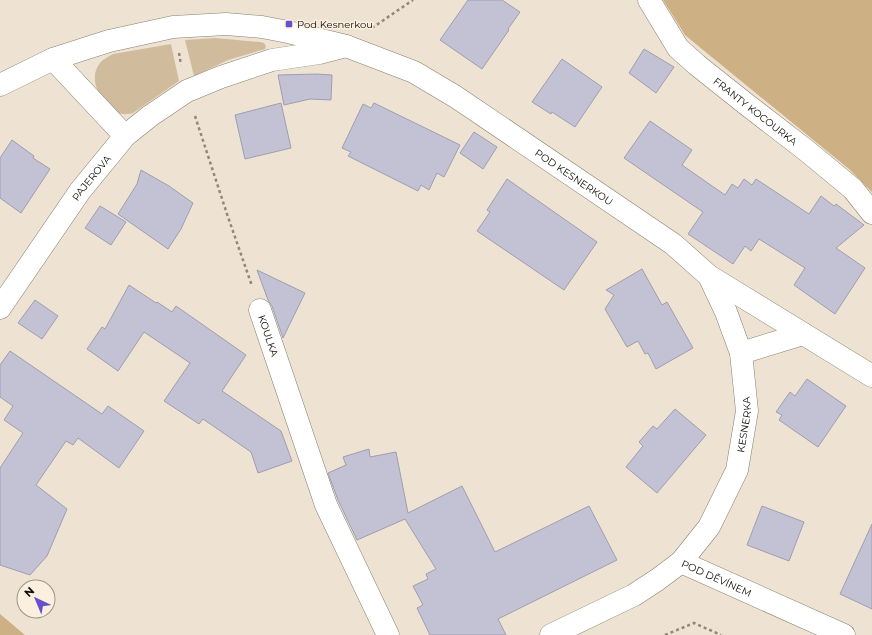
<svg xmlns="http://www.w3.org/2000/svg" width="872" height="635" font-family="Montserrat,sans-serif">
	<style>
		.green { fill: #d0bc9d }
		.forest { fill: #cdb084 }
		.building { fill: #c2c2d4; stroke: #9e9eaf }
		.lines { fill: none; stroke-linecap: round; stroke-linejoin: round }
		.minor-casing { stroke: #897f70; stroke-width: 23 }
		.path { stroke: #8f877c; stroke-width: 2.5; stroke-dasharray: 3 3; stroke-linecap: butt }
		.minor { stroke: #fff; stroke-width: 22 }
		.poi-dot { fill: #6850ca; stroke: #fbf0df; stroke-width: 1.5 }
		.labels { text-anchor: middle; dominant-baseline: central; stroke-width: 3; stroke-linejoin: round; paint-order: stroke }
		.poi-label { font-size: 10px; fill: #110d08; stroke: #fbf0df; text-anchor: start }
		.street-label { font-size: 10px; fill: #110d08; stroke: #fbf0df }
	</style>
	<rect width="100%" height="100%" fill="#eee3d2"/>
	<path class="green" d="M215,38L260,42L264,43L266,46L265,49L228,60L194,76L185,40Z
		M171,44L179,81L133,113C129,114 123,115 118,113C115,111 111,107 109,105C97,95 89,77 100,63C103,59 108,57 113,54Z"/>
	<path class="forest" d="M663,0H872V192L849,169L697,45L685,35Z
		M0,614L25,635H0Z"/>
	<path class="building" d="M468,0H502L520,12L508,29L509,30L482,69L440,40Z
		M644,49L674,67L656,93L629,73Z
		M562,59L602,87L575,127L552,112L551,114L532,102Z
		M316,74L332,75L331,100L310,99L284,105L278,75Z
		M281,103L291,148L245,159L235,115Z
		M374,103L460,145L444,177L437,173L429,190L421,185L418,191L348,156L351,152L342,148L363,104L371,108Z
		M650,121L692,150L682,165L725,195L732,184L738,188L744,179L752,185L756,179L809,214L821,196L834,206L836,204L864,225L836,248L865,268L835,314L794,285L805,268L759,239L751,251L745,246L733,264L688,234L703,212L624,158Z
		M474,132L497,147L483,169L460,153Z
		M12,140L34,156L33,158L50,169L21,213L0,198V158Z
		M141,170L169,186L193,203L181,229L168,249L118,214L137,184Z
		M507,179L597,242L564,290L477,231L490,212L487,210Z
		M100,206L126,222L111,245L85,228Z
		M642,269L662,305L667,302L693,348L656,369L648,353L645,354L638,341L627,347L605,309L614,295L606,290Z
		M257,270L305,293L283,338L272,306L268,300Z
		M129,285L156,303L157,302L172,312L176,306L246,355L222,391L281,431L292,461L258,473L251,452L203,419L199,424L164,401L190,363L144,332L118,371L87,349L102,327L105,329Z
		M35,300L58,316L42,339L18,323Z
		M10,351L102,414L108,406L144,431L119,468L78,438L73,445L66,441L36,485L67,509L47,556L30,575L0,565V468L23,433L4,420L13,406L0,397V365Z
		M807,379L846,406L818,447L779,420L782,415L776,412L790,392L795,396Z
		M675,409L706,435L657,493L626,467L643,446L639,442L653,426L657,429Z
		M369,449L370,457L396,452L408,513L462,486L495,552L589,506L617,560L498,619L506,635H430L417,608L423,605L413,586L428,579L426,574L436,569L405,519L357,540L338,500L328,473L346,465L343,457Z
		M762,506L804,522L789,561L747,545Z
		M872,524V609L840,594Z"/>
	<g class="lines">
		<g class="minor-casing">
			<g id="minor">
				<path id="s1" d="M649,0L678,48L697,65L746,104L807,151L853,189L872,213"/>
				<path id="s2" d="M0,85L53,59L109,41L173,27L226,24L262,27L288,32L346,46L414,72L456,97L673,244L709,276L872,376"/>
				<path d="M125,136L150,116L187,91L221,77L272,60L319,53L346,46"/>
				<path id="s3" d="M0,308L80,191L125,136L53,59"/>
				<path id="s4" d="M260,310L326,505L388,635"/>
				<path d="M741,353L803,334"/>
				<path id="s5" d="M681,562L844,635"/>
				<path id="s6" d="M551,635L634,595L657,580L681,562L709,527L737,470L747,411L741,353L726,312L709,276"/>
			</g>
		</g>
		<path class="path" d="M372,28L413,0
			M179,53L181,65
			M195,116L227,214L252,286
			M665,635L694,623L721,635"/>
		<use href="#minor" class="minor"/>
	</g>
	<rect class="poi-dot" x="285" y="20" width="8" height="8" rx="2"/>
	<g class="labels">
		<g class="poi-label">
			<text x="297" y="24">Pod Kesnerkou</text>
		</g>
		<g class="street-label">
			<text stroke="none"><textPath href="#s1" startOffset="156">FRANTY KOCOURKA</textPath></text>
			<text stroke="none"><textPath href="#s2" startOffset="623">POD KESNERKOU</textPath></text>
			<text stroke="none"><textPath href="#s3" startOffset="159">PAJEROVA</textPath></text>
			<text stroke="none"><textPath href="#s4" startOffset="27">KOULKA</textPath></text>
			<text stroke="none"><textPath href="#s6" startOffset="304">KESNERKA</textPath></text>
			<text stroke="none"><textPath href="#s5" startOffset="39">POD DĚVÍNEM</textPath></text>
		</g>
	</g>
	<g transform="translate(36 599) rotate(316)"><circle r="19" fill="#fbf0df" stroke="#9d9589"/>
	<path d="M0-3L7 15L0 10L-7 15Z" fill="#6850ca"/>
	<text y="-6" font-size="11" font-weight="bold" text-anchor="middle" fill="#110d08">N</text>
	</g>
</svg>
